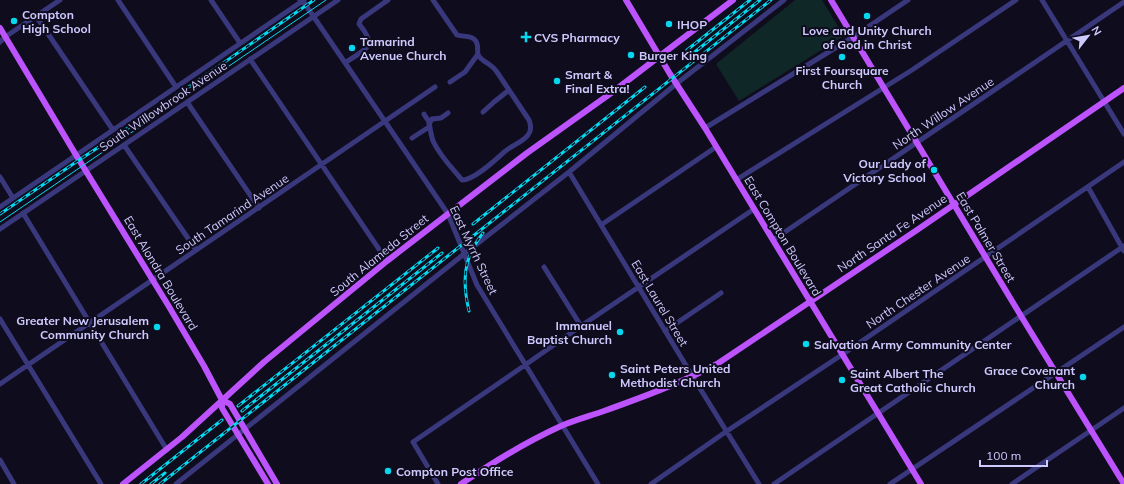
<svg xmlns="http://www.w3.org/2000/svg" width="1124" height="484" font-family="Mulish,sans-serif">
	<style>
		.green { fill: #0f2726 }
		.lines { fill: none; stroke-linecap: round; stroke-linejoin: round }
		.minor { stroke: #3a387c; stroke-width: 5 }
		.major { stroke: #bc53fc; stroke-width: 6 }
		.tram { stroke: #05d8ef; stroke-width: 1 }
		.rail-casing { stroke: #05d8ef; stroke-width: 3 }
		.rail { stroke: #0f0c1e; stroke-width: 1.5; stroke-dasharray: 4.5; stroke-linecap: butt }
		.poi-dot { fill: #05d8ef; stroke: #0f0c1e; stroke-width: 1.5 }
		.labels { text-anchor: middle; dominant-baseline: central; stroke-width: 4; stroke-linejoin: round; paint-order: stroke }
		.poi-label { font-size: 12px; font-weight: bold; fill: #cfcafe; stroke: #0f0c1e; text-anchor: start }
		.street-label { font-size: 12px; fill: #cfcafe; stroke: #0f0c1e }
	</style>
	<rect width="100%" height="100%" fill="#0f0c1e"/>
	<path class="green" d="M795,0H822L844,36L739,101L716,64Z"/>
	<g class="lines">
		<path class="minor" d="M118,0L176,87
			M211,0L240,43
			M300,0L303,1L448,214L477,285L598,484
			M1042,0L1124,134
			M36,16L113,130
			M0,42L5,37L60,0
			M250,59L387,261
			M345,63C350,59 369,49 369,43C369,36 363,29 359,24L361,19L388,0
			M450,82L465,72L478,54
			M187,102L259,208
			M483,112L494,102L509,90
			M424,114C425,117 428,119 429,122C430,128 431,135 433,141C440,156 452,168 462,180C474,180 494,161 503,153C510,146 522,143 528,135C532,130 531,125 529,120L497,72C495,69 493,67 490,65C486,62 481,60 478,55C477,50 479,44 475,40C471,35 463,37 457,35L433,0
			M429,124L432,119L441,118L448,113
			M705,128L853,37L908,0
			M412,138L429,127
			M124,145L196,250
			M569,172L693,377L759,484
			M0,177L13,198
			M736,180L912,70L1016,0
			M1088,187L1124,251
			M0,207L304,0
			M23,213L167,450
			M601,225L716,147
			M0,229L338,0
			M773,240L1124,2
			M544,267L581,326
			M0,319L101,484
			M665,331L721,293
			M0,384L435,87
			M0,460L14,484
			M176,484L464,254L569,172L676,84L784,0
			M438,484L413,442L515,372L581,326L754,209
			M651,484L727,431L843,354L1124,162
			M774,484L1124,246
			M890,484L1124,327
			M1012,484L1124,408"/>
		<path class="major" d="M626,0L670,74L705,128L921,484
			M831,0L1021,316L1124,484
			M0,28L76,155L168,305L204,366L222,400L230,404L277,484
			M222,400V408L268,484
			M123,484L182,437L264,362L387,261L527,153L614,91L733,0
			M461,484C493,462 526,442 561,426C575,420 590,416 604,411C643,397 681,383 717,364L917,230L1124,88"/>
		<path class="tram" d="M0,222L326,0"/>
		<g class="rail-casing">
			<path id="rail" d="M687,50L750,0
				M691,55L760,0
				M0,214L79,160L157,109L314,0
				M473,224L645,87
				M469,311C462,281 463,258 483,233
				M238,406L438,248
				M242,411L442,253
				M141,484L222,420
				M151,484L165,473
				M160,484L771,0"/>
		</g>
		<use href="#rail" class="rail"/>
	</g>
	<g class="poi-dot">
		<circle cx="867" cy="16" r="4"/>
		<circle cx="14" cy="21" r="4"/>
		<circle cx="669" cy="24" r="4"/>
		<path d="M524 31h4v4h4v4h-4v4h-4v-4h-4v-4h4z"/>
		<circle cx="352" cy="48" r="4"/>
		<circle cx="631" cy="55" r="4"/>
		<circle cx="842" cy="57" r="4"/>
		<circle cx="557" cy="81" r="4"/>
		<circle cx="934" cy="170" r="4"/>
		<circle cx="157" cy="327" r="4"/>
		<circle cx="620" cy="332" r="4"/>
		<circle cx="806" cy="344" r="4"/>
		<circle cx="612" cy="375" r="4"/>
		<circle cx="1083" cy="377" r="4"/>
		<circle cx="842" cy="380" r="4"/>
		<circle cx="388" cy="471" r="4"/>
	</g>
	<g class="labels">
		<g class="poi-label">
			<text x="22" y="14">Compton<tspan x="22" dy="14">High School</tspan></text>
			<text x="677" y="24">IHOP</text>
			<text x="867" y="30" text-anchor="middle">Love and Unity Church<tspan x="867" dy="14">of God in Christ</tspan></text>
			<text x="534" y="37">CVS Pharmacy</text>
			<text x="360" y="41">Tamarind<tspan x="360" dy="14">Avenue Church</tspan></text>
			<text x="639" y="55">Burger King</text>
			<text x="842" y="70" text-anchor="middle">First Foursquare<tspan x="842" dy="14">Church</tspan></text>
			<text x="565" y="74">Smart &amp;<tspan x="565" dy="14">Final Extra!</tspan></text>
			<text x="926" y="163" text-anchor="end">Our Lady of<tspan x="926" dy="14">Victory School</tspan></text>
			<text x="149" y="320" text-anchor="end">Greater New Jerusalem<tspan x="149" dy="14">Community Church</tspan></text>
			<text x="612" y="325" text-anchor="end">Immanuel<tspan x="612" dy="14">Baptist Church</tspan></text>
			<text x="814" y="344">Salvation Army Community Center</text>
			<text x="620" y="368">Saint Peters United<tspan x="620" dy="14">Methodist Church</tspan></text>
			<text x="1075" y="370" text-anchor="end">Grace Covenant<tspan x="1075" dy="14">Church</tspan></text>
			<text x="850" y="373">Saint Albert The<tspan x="850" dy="14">Great Catholic Church</tspan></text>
			<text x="396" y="471">Compton Post Office</text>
		</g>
		<g class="street-label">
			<text transform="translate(163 106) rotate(-34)">South Willowbrook Avenue</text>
			<text transform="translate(943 113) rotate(-34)">North Willow Avenue</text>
			<text transform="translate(232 214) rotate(-34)">South Tamarind Avenue</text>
			<text transform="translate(892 233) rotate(-34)">North Santa Fe Avenue</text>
			<text transform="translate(783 236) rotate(59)">East Compton Boulevard</text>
			<text transform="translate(986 237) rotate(59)">East Palmer Street</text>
			<text transform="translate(474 250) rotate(65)">East Myrrh Street</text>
			<text transform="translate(379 255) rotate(-39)">South Alameda Street</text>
			<text transform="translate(161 273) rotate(59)">East Alondra Boulevard</text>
			<text transform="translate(918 291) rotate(-34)">North Chester Avenue</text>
			<text transform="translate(660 303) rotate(59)">East Laurel Street</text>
		</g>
	</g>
	<g transform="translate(1088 36) rotate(59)" stroke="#0f0c1e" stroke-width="3" paint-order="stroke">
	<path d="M0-3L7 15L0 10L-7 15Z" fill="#cfcafe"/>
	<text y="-6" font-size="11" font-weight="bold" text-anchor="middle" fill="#cfcafe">N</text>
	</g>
	<path d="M980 460v6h67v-6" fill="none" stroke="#cfcafe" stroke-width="2"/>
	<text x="986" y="460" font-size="12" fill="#cfcafe" stroke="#0f0c1e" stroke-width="3" paint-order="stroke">100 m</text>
</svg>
